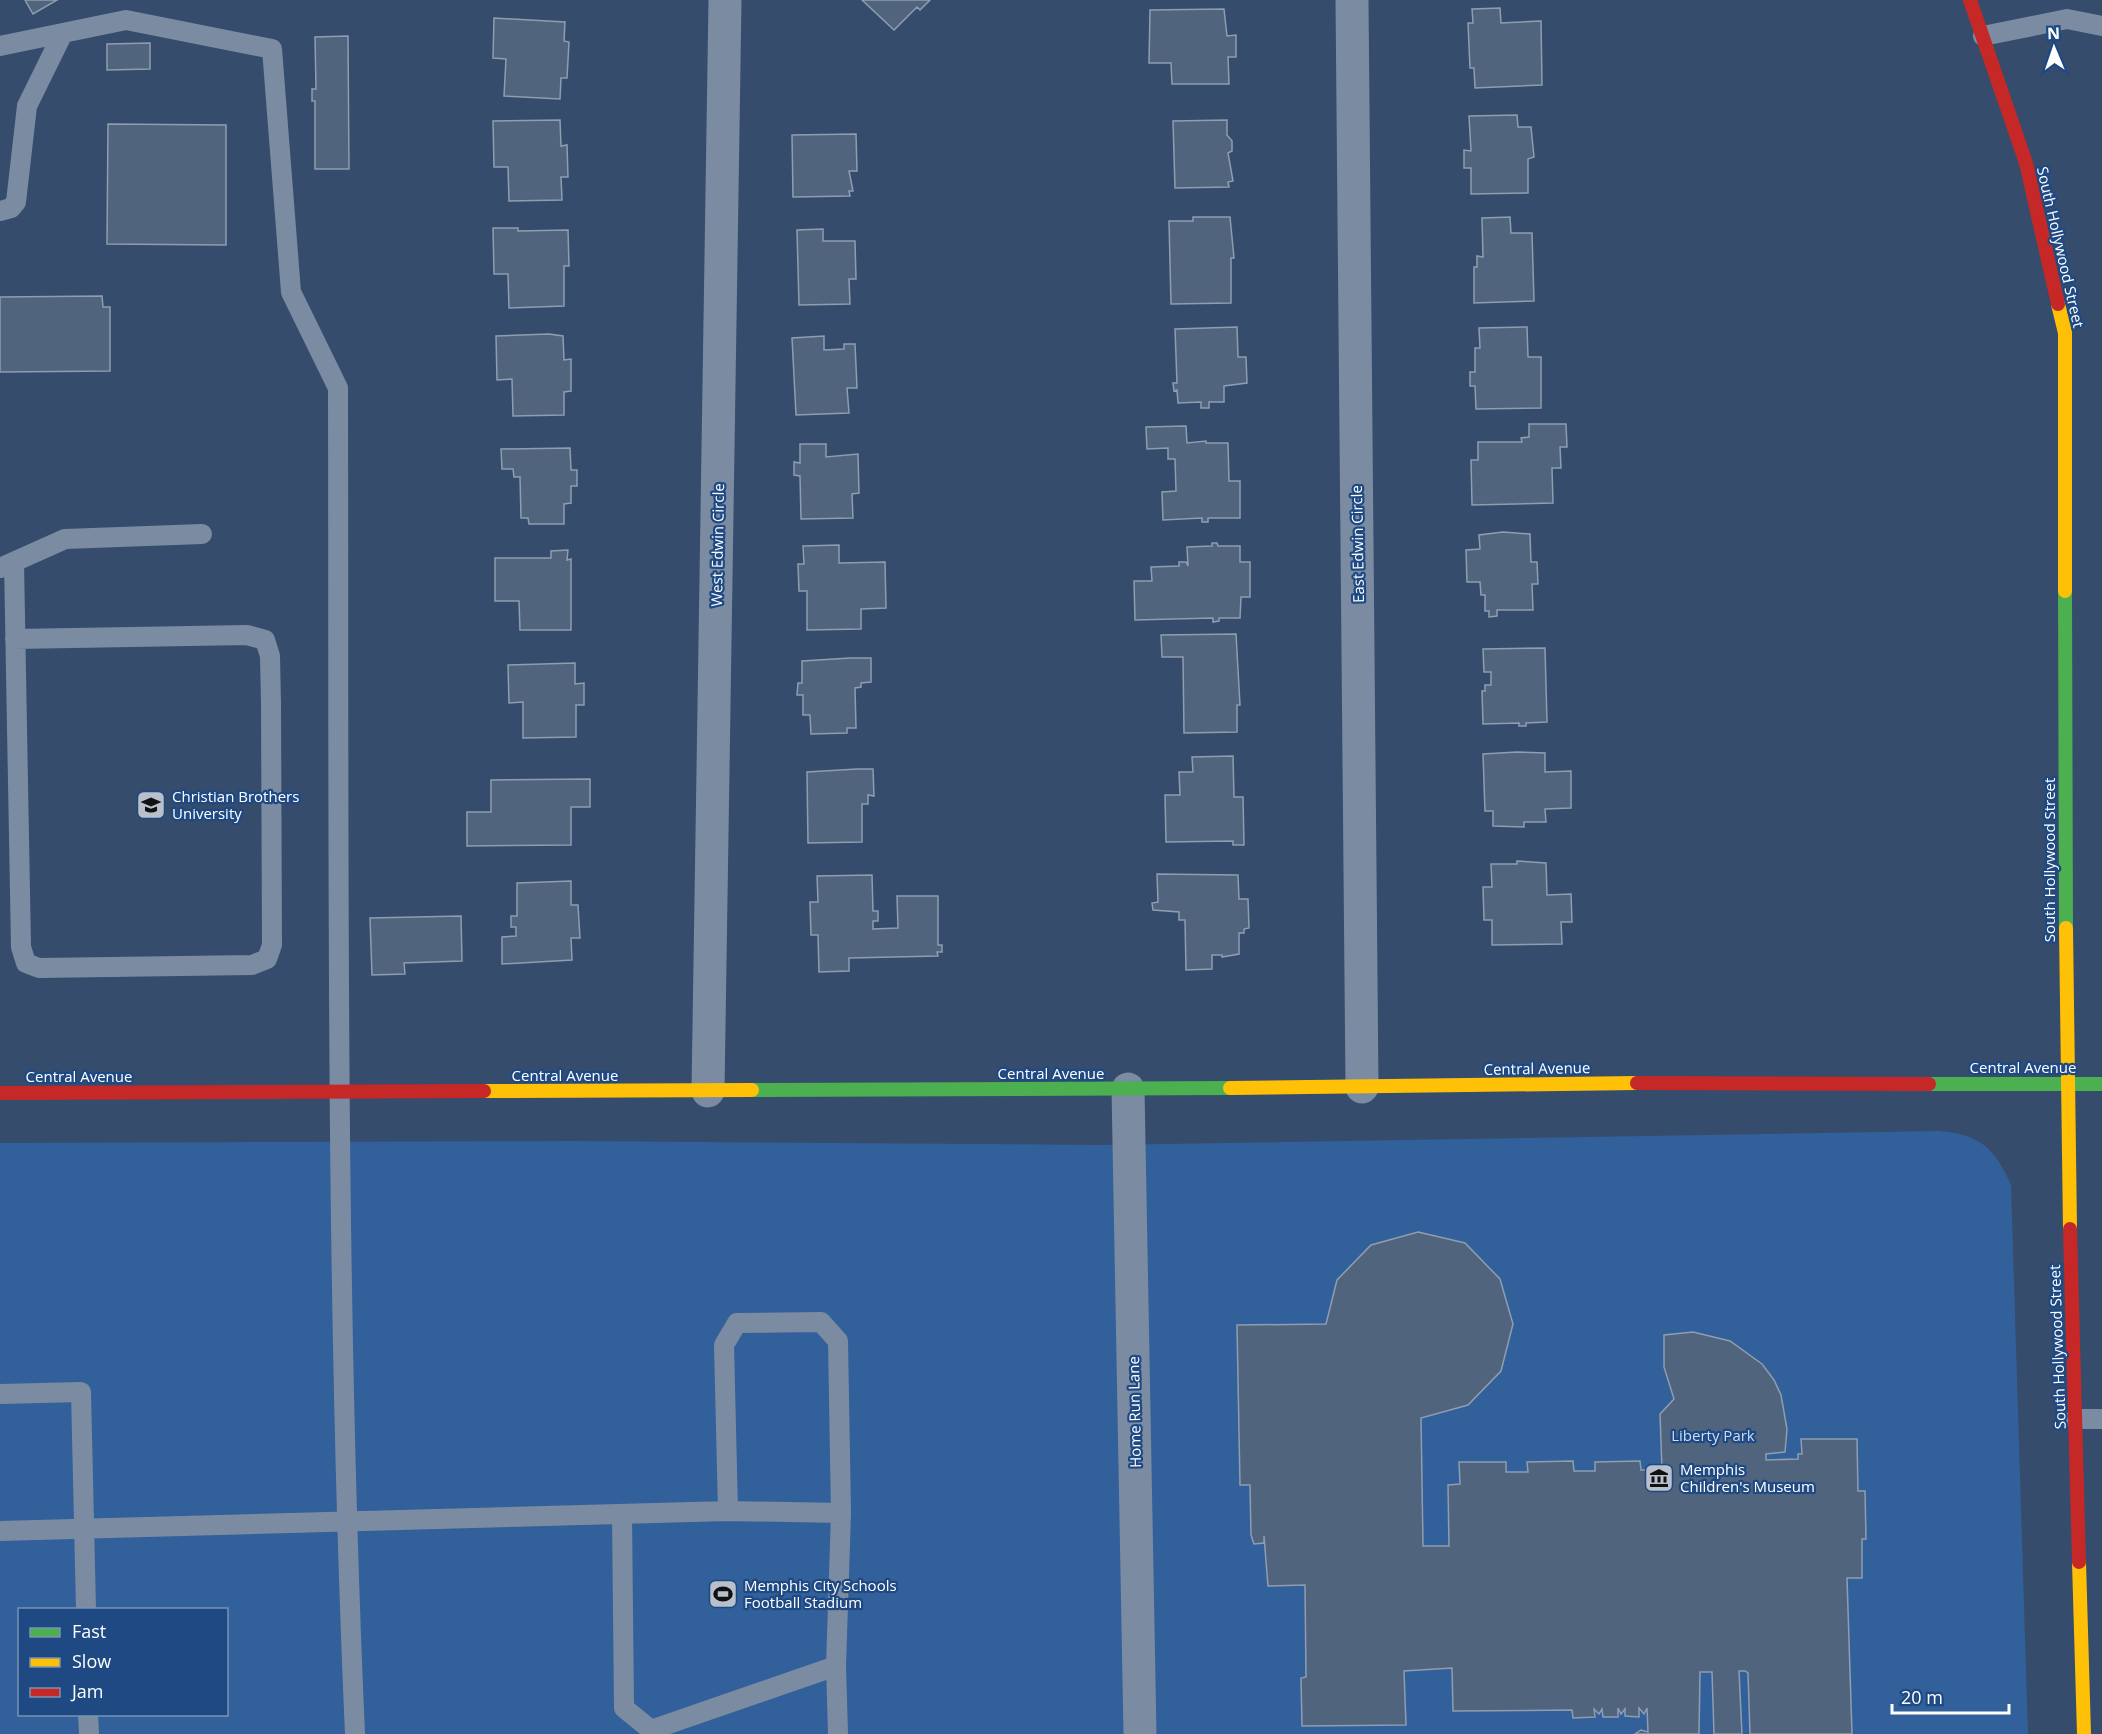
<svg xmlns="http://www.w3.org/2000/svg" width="2102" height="1734" font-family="'Open Sans',sans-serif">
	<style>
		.green { fill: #32609a; fill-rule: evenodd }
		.building { fill: #51647d; stroke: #8f9db0; stroke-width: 1.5 }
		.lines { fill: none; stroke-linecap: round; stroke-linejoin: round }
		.lane { stroke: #7b8ca2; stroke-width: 20 }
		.street { stroke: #7b8ca2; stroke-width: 33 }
		.fast { stroke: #4caf50; stroke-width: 14 }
		.slow { stroke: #ffc107; stroke-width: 14 }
		.jam { stroke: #c62828; stroke-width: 14 }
		.labels { text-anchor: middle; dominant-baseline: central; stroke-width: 4.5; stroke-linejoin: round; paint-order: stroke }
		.street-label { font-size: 15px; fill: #fff; stroke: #1e4983 }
		.poi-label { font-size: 15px; fill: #fff; stroke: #1e4983; text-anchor: start }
		.park-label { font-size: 15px; fill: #c9def7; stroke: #1e4983 }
	</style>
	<rect width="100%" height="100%" fill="#354c6c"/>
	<path class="green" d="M1938,1131C1980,1134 1995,1148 2011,1185L2028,1734H0V1143L573,1141L1102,1145ZM20,1610H226V1714H20Z"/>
	<path class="building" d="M25,0H57L33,14Z
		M862,0H930L920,10L917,7L894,30Z
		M1500,8L1501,23L1541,21L1542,85L1475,88L1474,68H1470L1468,23H1473L1472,9Z
		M1224,9L1227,36L1236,35V57H1228L1229,84H1172L1171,63H1149L1150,10Z
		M494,18L565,22L564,41L569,42L567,78H561L560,99L504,96L506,59L493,58Z
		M348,36L349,169H315V101H312V89H316L315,37Z
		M150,43V69L107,70V44Z
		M1517,115L1518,127H1531L1534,157L1528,159V193L1471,194V168H1464V150L1471,151L1469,116Z
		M560,120L561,146L567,145L568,177H561L562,200L509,201L508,167H494L493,121Z
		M1227,120V135L1232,141V151L1228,153L1233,181L1228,182L1229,187L1175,188L1173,121Z
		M108,124L226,125V245L107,244Z
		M856,134L857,171H849L853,191H849L850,196L793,197L792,135Z
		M1193,217H1230L1234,258H1231V303L1171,304L1169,221H1193Z
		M1510,217L1511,233H1532L1534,301L1474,303V267H1477V256L1483,257L1482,218Z
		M493,228H518V231L568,230L569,266H564V306L509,308L508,274H494Z
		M823,229V241H855L856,279H849L850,304L799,305L797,230Z
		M102,296L103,307H110V371L0,372V297Z
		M1237,327L1238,357H1246L1247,383L1224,386V402H1209V408H1201V402L1178,403L1177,390L1174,391L1173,383H1177L1175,329Z
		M1527,327L1528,357H1541V408L1476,409L1475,386H1470V372H1475V348H1480L1479,328Z
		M549,334L563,336L564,360L571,359V391L564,392V415L513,416L512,379L497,380L496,336Z
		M824,336V350L844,349V344H855L857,388H847L849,413L796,415L792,338Z
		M1529,424H1566L1567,447H1560L1561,468H1552L1553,503L1472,505L1471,460H1478V442H1522L1521,438L1529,437Z
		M1186,426L1187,443L1206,441V443H1228L1229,481H1240V518H1208V522H1202V518L1163,520L1162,492L1176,491L1175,459H1168V448L1147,449L1146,427Z
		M800,444H826V457L858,454L859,493L852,494L853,518L801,519L800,476L794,475V462L800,463Z
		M570,448L571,470H577V486H571V503L564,504V524H529L528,518H521L520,477H514L513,469H502L501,449Z
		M1503,532L1530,534L1531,562H1537L1538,584H1532L1533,610H1497V616L1489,617V611H1485V595H1481L1480,582H1467L1466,550L1480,549L1479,535Z
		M1212,543H1217L1218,546H1240V562H1250V597H1241L1240,618H1219V621L1213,622V618L1135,620L1134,581H1152L1151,567L1179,566V562H1186L1188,566L1187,547L1212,546Z
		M839,545V563L885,562L886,608L861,609V629L807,630V591H799L798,564H804L803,546Z
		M568,550L567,560L571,559V630H520L519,601H495V558H551V551Z
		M1236,634L1240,705H1237V732L1184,733L1183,657H1162L1161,635Z
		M1545,648L1547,722L1526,723V726H1519V723L1483,724L1482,691H1485V685H1491V672H1484L1483,649Z
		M850,658H871V682L861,683V687L855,688L856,728H847V733L811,734L810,715H803V695H797L798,683H802V661Z
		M575,663V684L584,683V705H576V737L523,738V702L509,703L508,665Z
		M1517,752L1545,753V772L1571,771V808L1545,809L1546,822H1524V827L1493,826V811H1485L1483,754Z
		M1233,756L1234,797H1243L1244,845H1233V841L1166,842L1165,795H1180L1179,772H1193L1192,757Z
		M857,769H873L874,796L868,795V804H862V842L808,843L807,772Z
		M590,779V807H571V845L467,846V812H491V780Z
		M1517,861L1546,863L1547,895L1571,894L1572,922H1561L1562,944L1492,945V920H1484L1483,887H1492L1491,864H1517Z
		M1157,874L1238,875L1239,899H1248L1249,928L1244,929V933H1239V954L1222,957V955H1212V969L1186,970L1185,920H1179V912L1153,910L1152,903L1158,902Z
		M872,875L873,911H878V921H873V929L898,928L897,896H938V945H942V952H937L938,956L849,958V971L819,972L818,935H811L810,902H818L817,876Z
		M571,881V905H578L580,938H571L572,960L502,964V937L516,936V927H511V916H517V883Z
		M461,916L462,961L404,963L405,974L372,975L370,918Z
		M1418,1232L1465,1243L1500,1279L1513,1324L1501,1371L1468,1405L1421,1418L1423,1546H1449L1448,1485L1460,1484L1459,1462H1506V1472H1528L1527,1462L1573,1461L1574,1471H1595V1462L1640,1461L1641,1470H1662L1660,1414L1674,1399L1664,1367V1335L1693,1332L1730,1341L1762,1364L1774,1380L1781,1395L1787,1429L1785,1452L1766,1454V1460L1798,1459V1454H1802L1801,1439H1857L1858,1491H1865L1866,1539H1862V1578H1847L1852,1734H1750L1748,1673L1745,1671H1739L1742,1734H1714L1712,1672H1700L1699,1734H1635L1641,1730L1648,1732L1647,1708L1644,1714L1639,1708V1717L1625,1716V1709L1621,1714L1618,1708V1717H1603L1602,1709L1599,1714L1594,1709L1595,1717L1573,1718L1572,1710L1453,1711L1452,1668L1404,1671L1406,1725L1302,1726L1301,1678L1306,1677L1305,1585L1268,1586L1264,1536V1543L1254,1544L1251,1535L1250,1485H1240L1237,1325L1326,1324L1337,1280L1371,1245Z"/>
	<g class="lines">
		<path class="lane" d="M1983,36L2067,19L2102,26
			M0,46L126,20L272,49L291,292L338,388C339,836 335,1286 355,1734
			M0,211L11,208L16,202L27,106L62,35
			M14,562L21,947L26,963L39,968L252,965L267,959L272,945L271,704L270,656L265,640L247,635L15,639
			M0,568L65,539L202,534
			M0,1394L81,1392L86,1610
			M2075,1419H2102
			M622,1514L624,1708L651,1730L836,1666L841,1513
			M0,1531L728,1511L841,1513L838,1341L821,1322L737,1323L724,1345L728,1511
			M836,1666L838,1734
			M88,1714L89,1734"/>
		<path class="street" d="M1352,0L1362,1087
			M1128,1089L1140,1734
			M708,1091L725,0"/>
		<path class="fast" d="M2065,591L2066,928
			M1929,1084H2102
			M752,1090L1230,1088"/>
		<path class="slow" d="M2058,304L2065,333V591
			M2066,928L2070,1229
			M1230,1088L1637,1083
			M484,1091L752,1090
			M2079,1562L2084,1734"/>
		<path class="jam" d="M1970,0L2026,163L2058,304
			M1637,1083L1929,1084
			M0,1093L484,1091
			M2070,1229L2079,1562"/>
	</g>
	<defs>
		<g id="university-square" transform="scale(1.5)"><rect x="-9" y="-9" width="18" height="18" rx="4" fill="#b8c0cc" stroke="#1e4983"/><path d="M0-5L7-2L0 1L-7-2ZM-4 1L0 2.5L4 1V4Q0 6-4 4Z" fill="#111"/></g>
		<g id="museum-square" transform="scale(1.5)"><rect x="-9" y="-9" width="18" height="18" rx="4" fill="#b8c0cc" stroke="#1e4983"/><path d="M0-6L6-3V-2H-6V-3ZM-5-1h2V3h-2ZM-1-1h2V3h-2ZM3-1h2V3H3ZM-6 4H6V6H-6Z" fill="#111"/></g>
		<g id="stadium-square" transform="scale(1.5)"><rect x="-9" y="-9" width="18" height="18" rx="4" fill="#b8c0cc" stroke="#1e4983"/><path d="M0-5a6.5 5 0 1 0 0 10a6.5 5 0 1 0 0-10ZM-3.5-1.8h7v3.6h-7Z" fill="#111"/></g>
	</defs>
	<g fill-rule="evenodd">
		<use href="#university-square" x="151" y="805"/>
		<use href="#museum-square" x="1659" y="1478"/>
		<use href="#stadium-square" x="723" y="1594"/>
	</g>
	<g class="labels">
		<g class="street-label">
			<text transform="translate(2061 247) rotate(77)">South Hollywood Street</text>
			<text transform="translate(1357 544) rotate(-91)">East Edwin Circle</text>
			<text transform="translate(717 545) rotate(-89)">West Edwin Circle</text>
			<text transform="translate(2049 860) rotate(-90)">South Hollywood Street</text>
			<text x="2023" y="1067">Central Avenue</text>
			<text transform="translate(1537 1068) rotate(-1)">Central Avenue</text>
			<text x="1051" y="1073">Central Avenue</text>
			<text x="565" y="1075">Central Avenue</text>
			<text x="79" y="1076">Central Avenue</text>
			<text transform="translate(2057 1347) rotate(-92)">South Hollywood Street</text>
			<text transform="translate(1134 1412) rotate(-91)">Home Run Lane</text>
		</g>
		<g class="poi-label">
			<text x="172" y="796">Christian Brothers<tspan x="172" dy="17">University</tspan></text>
			<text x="1680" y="1469">Memphis<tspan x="1680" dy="17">Children's Museum</tspan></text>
			<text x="744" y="1585">Memphis City Schools<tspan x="744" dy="17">Football Stadium</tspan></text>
		</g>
		<g class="park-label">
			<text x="1713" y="1435">Liberty Park</text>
		</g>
	</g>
	<rect x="18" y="1608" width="210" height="108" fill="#1e4983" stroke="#7892b5" stroke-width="1.5"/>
	<rect x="30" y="1628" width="30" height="9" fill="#4caf50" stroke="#7892b5" stroke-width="1.5"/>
	<text x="72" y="1638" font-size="18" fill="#ffffff">Fast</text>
	<rect x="30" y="1658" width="30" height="9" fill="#ffc107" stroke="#7892b5" stroke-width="1.5"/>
	<text x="72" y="1668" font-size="18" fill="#ffffff">Slow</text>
	<rect x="30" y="1688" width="30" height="9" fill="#c62828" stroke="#7892b5" stroke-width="1.5"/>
	<text x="72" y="1698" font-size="18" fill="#ffffff">Jam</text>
	<g transform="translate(2054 48) rotate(358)" stroke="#1e4983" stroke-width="4.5" paint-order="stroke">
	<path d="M0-4.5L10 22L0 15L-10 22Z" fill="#ffffff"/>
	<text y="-9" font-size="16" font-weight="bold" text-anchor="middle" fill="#ffffff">N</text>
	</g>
	<path d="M1892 1704v9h117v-9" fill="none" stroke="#ffffff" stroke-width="3"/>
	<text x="1901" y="1704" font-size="18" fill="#ffffff" stroke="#1e4983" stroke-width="4.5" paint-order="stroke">20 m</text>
</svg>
